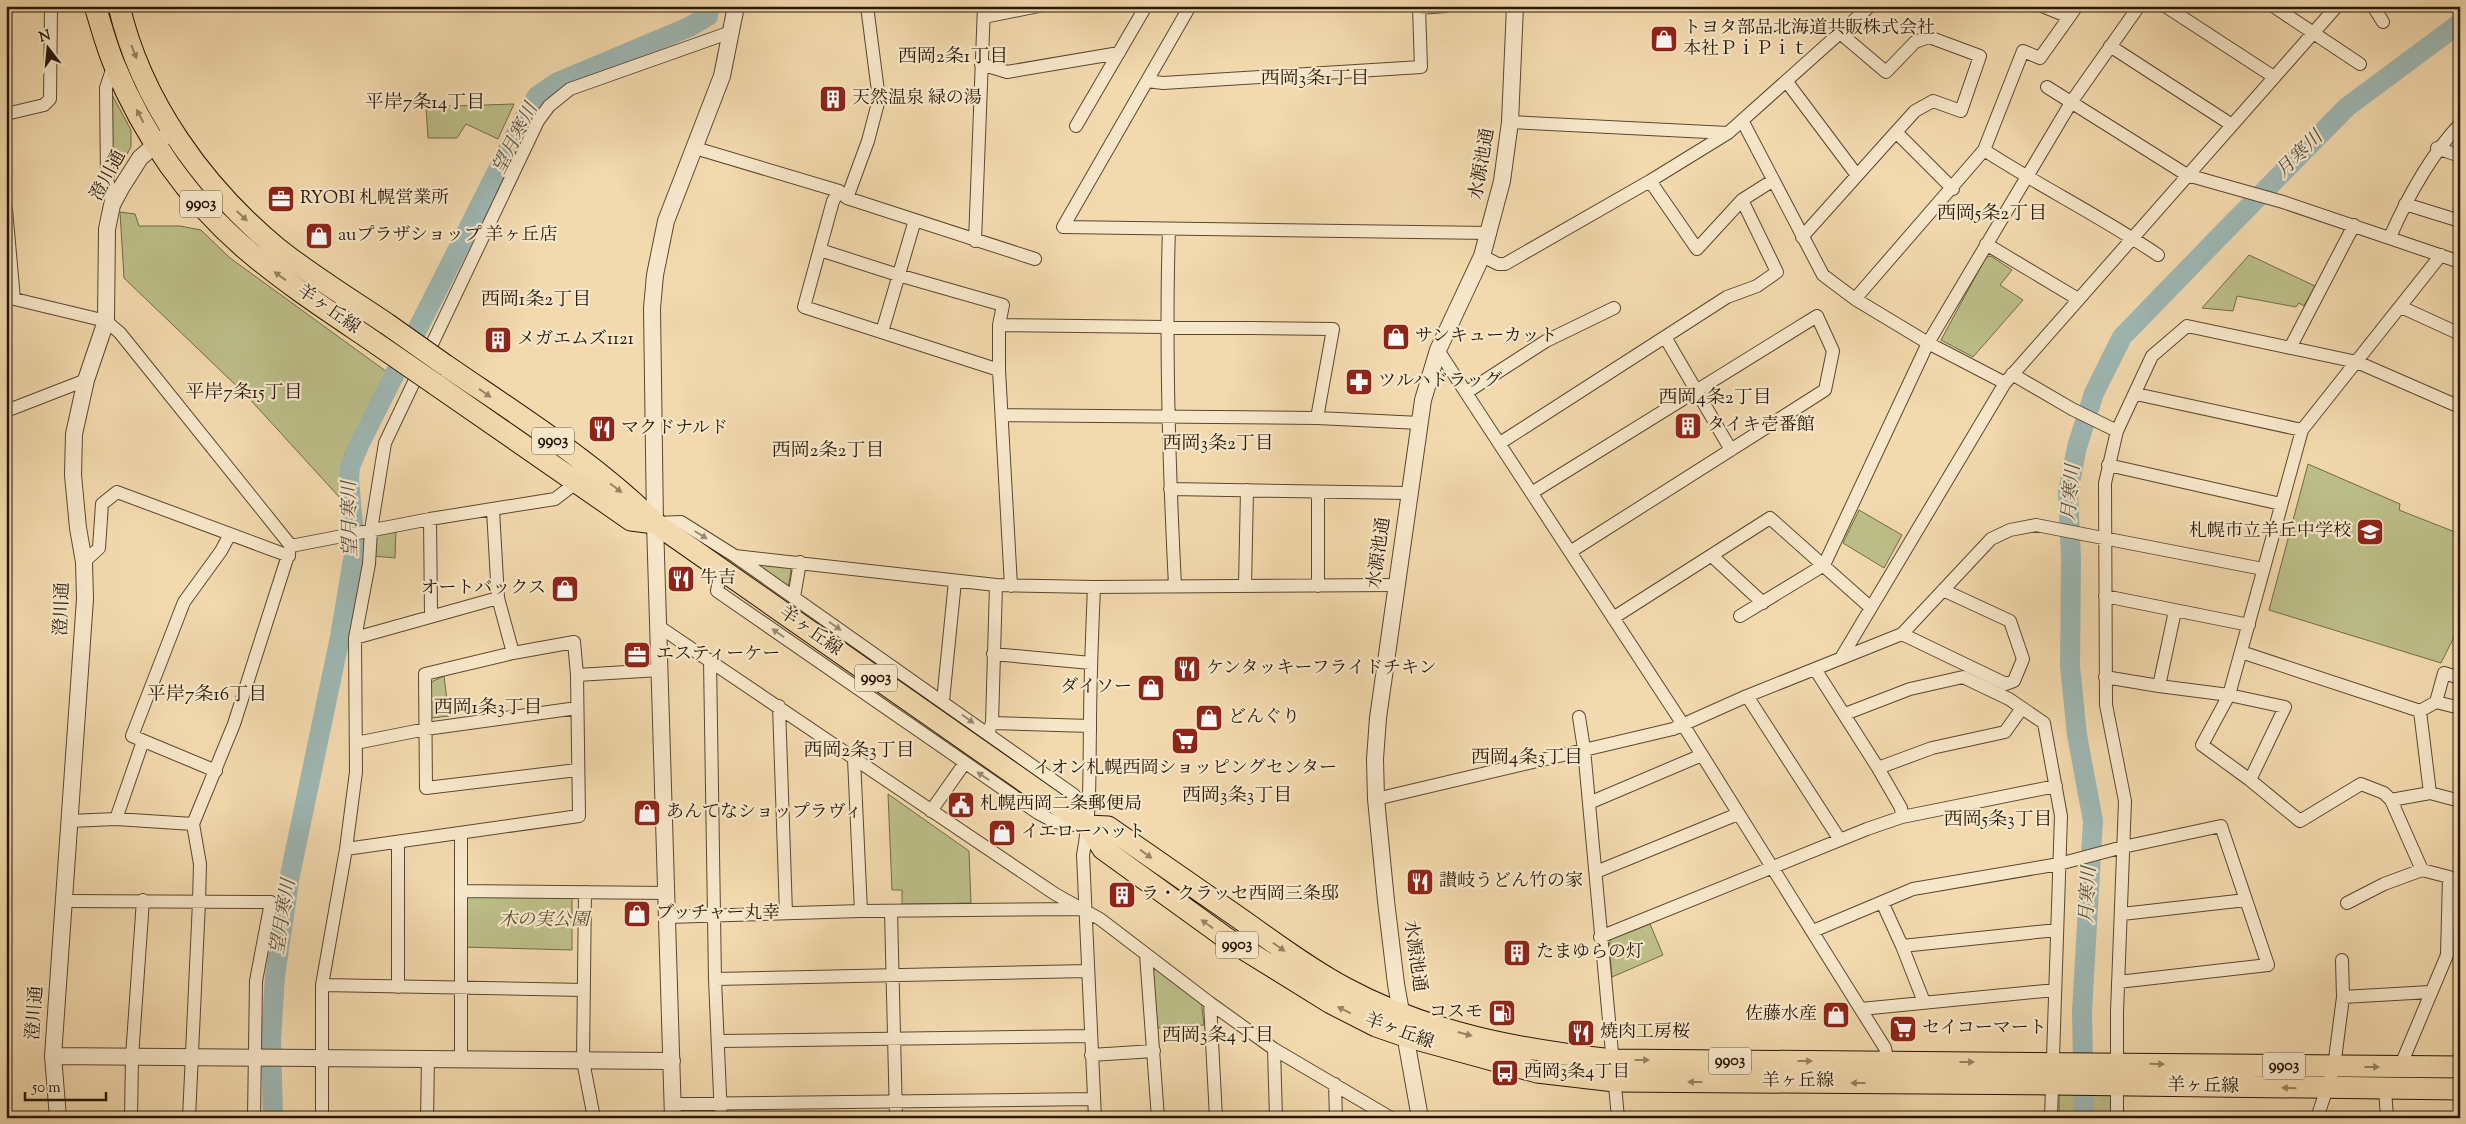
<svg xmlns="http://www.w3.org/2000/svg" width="2466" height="1124" font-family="'Sorts Mill Goudy','Noto Serif JP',serif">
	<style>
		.green { fill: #bdbf89; stroke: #726a48 }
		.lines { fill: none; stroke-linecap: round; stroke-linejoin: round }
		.river { stroke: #9eb8b4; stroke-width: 20 }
		.minor-casing { stroke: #5a4730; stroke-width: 14 }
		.tertiary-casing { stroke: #5a4730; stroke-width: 18 }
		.primary-casing { stroke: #271606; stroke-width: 23 }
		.minor { stroke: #f7e7ca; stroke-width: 12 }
		.tertiary { stroke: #f7e7ca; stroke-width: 16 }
		.primary { stroke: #f3daae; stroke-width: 21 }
		.primary-bridge-casing { stroke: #271606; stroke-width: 23; stroke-linecap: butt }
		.primary-bridge { stroke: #f3daae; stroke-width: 21 }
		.oneway { fill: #978262 }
		.oneway2 { fill: #998972 }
		.labels { text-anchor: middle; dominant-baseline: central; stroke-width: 4.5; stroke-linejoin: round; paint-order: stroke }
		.shield { fill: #f7e7ca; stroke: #655541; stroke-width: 1 }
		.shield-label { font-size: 16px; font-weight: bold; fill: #271606 }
		.poi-label { font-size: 18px; fill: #271606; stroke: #f7e7ca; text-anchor: start }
		.street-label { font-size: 18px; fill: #271606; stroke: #f7e7ca }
		.park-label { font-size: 18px; font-style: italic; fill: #54492d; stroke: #f7e7ca }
		.neighbourhood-label { font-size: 19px; fill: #271606; stroke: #f7e7ca }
		.water-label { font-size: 19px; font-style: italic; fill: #514f43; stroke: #f7e7ca }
	</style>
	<rect width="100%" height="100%" fill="#f3daae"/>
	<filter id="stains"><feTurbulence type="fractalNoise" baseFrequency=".004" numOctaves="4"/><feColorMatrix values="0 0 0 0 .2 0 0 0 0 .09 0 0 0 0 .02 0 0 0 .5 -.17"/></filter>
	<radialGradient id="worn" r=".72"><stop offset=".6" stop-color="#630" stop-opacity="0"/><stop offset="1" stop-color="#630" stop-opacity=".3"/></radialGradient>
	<path class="green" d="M110,91L131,130V147L113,179Z
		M514,104L498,139L466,124L457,138H428L426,107Z
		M120,212L135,214L139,226H180L201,230L230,258L387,372L345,454L341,499L246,395L124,278Z
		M2249,255L2315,286L2304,306L2299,303L2296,307L2237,296L2233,311L2202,308Z
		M1991,256L2012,270L2000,285L2023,300L1973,357L1941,340L1986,257Z
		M2308,464L2400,504L2399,510L2460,534V625L2441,663L2269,610Z
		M1859,510L1902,535L1884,568L1843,543Z
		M396,529L395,558L373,556L376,531Z
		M748,560L792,564L788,589Z
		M444,676L449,716L433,718L430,716L429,683Z
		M888,794L969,851L971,903L902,904V890H892Z
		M569,894L572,898V950L462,947L467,895Z
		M1650,924L1663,955L1612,977L1609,945L1611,939Z
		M1150,962L1201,1000L1204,1025L1158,1028Z
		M2059,1094L2112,1095L2113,1118H2059Z"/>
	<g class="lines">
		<path class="river" d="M273,1118L271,1040L275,976L290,875L340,637L355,548L349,479L350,467L360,443L521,124L537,96L556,83L689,27L708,16L710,6
			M2084,1118L2082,1011L2093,821L2077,735L2070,666L2071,558L2068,492L2077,447L2094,393L2122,337L2218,238L2347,107L2460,23"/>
		<g class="minor-casing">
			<path id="minor" d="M1190,6L1063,227L1490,233
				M2042,6L2069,17
				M2165,6L2274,77
				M2273,6L2360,64
				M2373,6L2383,22
				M984,17L1039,6
				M1840,33L1886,72L1915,42L1929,37L1980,56L1961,111L1933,101L1915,111L1896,132
				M2110,46L2232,125
				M981,64L1007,72L1119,53
				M1147,81L1163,83L1421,67L1419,8L1445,6
				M1787,82L1856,174
				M2047,87L2187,175L2283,202L2460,262
				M6,114L44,105L50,99L51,6
				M1510,122L1728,133
				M1743,122L1823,275L1855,299L1928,343L2005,383
				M1076,126L1146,6
				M695,148L839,191L847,198L1035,259
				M2437,148L2460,156
				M1984,150L2023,51L2040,58L2077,6
				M1650,181L1697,249L1742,200L1772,181
				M847,198L868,141L879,99L867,6
				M2405,204L2460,221
				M112,205L107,178L106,88L114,64
				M6,209L14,299
				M1169,229C1165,348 1169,467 1175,586
				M1802,237L1896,132L1953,189
				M2390,237C2408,196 2429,157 2460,124
				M975,241L984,6
				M1986,244L2078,299
				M820,250L898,275L1003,305L999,325V370L804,307L833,201L839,191
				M1482,256L1498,264H1505L1650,181L1728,133L1870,6
				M6,297L106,321L120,333L291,546
				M1855,299L1984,150C2041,187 2102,217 2158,255
				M2401,307L2460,334
				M999,325L1333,329L1317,418
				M882,332L915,220
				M1665,337L1731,450
				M2290,348L2354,225
				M1438,350L1682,723L1885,1048L1889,1069
				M999,370L1011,586
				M2012,374L2072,409L2117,431
				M1467,392L1546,341L1614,308
				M2136,394L2302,430
				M6,411L86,380
				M1002,415L1317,418L1420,423
				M1500,443L1727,297L1757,286L1777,272L1742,200
				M2108,465L2281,504
				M1170,489L1409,493
				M1533,492L1817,316L1833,351L1825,390L1570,552
				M493,510L498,598L513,653
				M430,519L431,615
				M656,523L681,522L735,556L1074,795L1086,822
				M735,556L996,585L1094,587L1396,585
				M1712,556L1763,603
				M84,562L99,548L102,504L117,492L289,556
				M721,570L717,591L1038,813L1055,822L1083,826
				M1245,586L1247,490
				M1318,586V492
				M1094,587C1092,634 1090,681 1090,729C1089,772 1091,813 1083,855L1095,1118
				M2105,596L2249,625
				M794,597L800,562
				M2175,611L2159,686L2229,695L2285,707L2250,780
				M1740,616L1824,565L1928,343L2072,101L2139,6
				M1613,618L1770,518L1871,608
				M658,626L1055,894L1100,919L1210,1003L1274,1049L1391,1118
				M1902,634L2006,684L2014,681L2023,659L2010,621L1943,590
				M355,638L498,598
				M2241,652L2420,711L2430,793L2391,800L2422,870L2384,884L2347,903
				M993,654L1091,663
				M1841,658L2005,383L2337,6
				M710,660L715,979L721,1118
				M1815,669L1878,768L1901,808L1902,817
				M577,675L660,670
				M2105,677L2159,686
				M1747,696L1840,840
				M943,701L955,581
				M2436,702L2444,673L2460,678
				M779,706L786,913
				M2420,711L2436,702L2460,708
				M1845,714L1910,689L1963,677L2009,699L2044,723L2061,816L2051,1118
				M1579,717L1584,749L1618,1118
				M992,723L1090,726
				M988,733L992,723L996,585
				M356,743L426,729L577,708
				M854,759L861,911
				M1878,768L1932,748L2005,732L2022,708
				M216,771L132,736L184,602L221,551L229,536
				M2430,793L2460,801
				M1376,799L1673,729L1747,696L1902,634L1991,539L2010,530L2036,525L2263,569
				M2391,800L2384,793L2361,784L2300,821L2250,780L2202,745L2229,695L2302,430L2441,255
				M1589,803L1702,755
				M931,811L964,764
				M116,819L143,741
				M69,821L116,819L193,824L234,724L291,546L430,519L555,499L577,482
				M398,842V987
				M346,849L579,816L577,675L574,642L513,653L425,674L426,788L577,770
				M2422,870L2449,877L2460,884
				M1596,872L1738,814
				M461,891L668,893
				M585,892L583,1061L594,1118
				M64,901L271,902L256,981L254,1118
				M1882,902L1902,946L2057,930
				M891,911L896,1118
				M2122,914L2246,900
				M668,917L861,911L1080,909
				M1813,931L1913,889L2059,864L2123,847L2221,826L2268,965L2118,982
				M1600,937L1867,829L1902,817L2056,786
				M1902,946L1924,1002
				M1146,954L1158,1118
				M2342,960L2343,997
				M715,979L1087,971
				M322,985L584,990
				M1210,1003L1216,1118
				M1861,1009L2055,990
				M718,1041L1091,1036
				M1274,1049L1276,1118
				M1091,1055L1154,1051
				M461,1058V834
				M2400,1067L2447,955L2449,877
				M1335,1084L1336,1118
				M2385,1089L2387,1118
				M673,1104L1094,1099
				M131,1118L132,1057L143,900
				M189,1118L199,902L200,864L193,824
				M322,1118V985L346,849L356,772L355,638L369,564L371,530L385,443L538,121L549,106L570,89L731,32
				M427,1118L428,1058
				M2117,1118V1012L2125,801L2106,705L2105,483L2117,431L2152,356L2187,326L2357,362L2460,407
				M2317,1118L2334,1067L2343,997L2430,992"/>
		</g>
		<g class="tertiary-casing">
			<path id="tertiary" d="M53,1056L672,1061
				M58,1118L53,1056L85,599L84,562L78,528L73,475L74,434L86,380L106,321L107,229L112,205L121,188L140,158L163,138
				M673,1118L655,523L652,308L655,275L666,221L722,76L736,6
				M1420,1118L1396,984L1386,901L1376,799L1375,759L1378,718L1423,400L1438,350L1482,256L1502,181L1510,122L1515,6"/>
		</g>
		<g class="primary-casing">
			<path id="primary" d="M95,6C101,25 106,45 114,64C143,135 189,201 248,251C288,285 333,314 377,344
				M119,6C141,101 203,187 277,248C312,276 350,299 387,324
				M445,365C515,413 595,463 655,523L1088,826L1103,849L1226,938L1331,1003L1376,1026L1405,1036L1537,1072L1615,1081L2053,1084L2460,1089
				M435,384L631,520L655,523
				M1088,826L1108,827C1148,855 1188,883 1229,911C1267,937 1304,966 1345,988C1428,1033 1520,1050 1613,1060L2460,1067"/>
		</g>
		<use href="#minor" class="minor"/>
		<use href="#tertiary" class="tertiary"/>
		<use href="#primary" class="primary"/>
		<g class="primary-bridge-casing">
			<path id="primary-bridge" d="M387,324L445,365
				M377,344L435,384"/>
		</g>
		<use href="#primary-bridge" class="primary-bridge"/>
	</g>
	<defs><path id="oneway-solid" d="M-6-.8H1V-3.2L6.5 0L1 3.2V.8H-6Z" transform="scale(1.25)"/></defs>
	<g class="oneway">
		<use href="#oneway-solid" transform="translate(134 52) rotate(69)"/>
		<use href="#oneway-solid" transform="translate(140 116) rotate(-118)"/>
		<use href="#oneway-solid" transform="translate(242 216) rotate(43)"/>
		<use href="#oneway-solid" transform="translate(280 276) rotate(-144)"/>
		<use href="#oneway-solid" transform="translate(485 393) rotate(35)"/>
		<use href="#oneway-solid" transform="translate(616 488) rotate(37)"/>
		<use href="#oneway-solid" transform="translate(1146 854) rotate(36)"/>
		<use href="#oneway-solid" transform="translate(1207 924) rotate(-144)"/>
		<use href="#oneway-solid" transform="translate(1279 947) rotate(35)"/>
		<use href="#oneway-solid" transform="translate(1344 1010) rotate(-154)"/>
		<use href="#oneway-solid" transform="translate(1465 1034) rotate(15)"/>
		<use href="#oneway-solid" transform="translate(1642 1060)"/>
		<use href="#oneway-solid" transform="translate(1805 1061)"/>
		<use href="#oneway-solid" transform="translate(1967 1062)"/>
		<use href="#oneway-solid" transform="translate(2157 1064) rotate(1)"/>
		<use href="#oneway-solid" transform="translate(2372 1067)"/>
		<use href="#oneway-solid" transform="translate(1695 1082) rotate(-180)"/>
		<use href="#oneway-solid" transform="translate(1858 1083) rotate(-180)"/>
		<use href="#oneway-solid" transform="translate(2289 1088) rotate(-179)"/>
	</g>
	<g class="oneway2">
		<use href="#oneway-solid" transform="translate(701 535) rotate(32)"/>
		<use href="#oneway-solid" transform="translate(835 626) rotate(35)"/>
		<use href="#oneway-solid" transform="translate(778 633) rotate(-145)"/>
		<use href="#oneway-solid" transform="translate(968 719) rotate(36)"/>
		<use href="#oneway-solid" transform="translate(983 776) rotate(-146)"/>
	</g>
	<defs>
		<g id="shop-square" transform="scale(1.4375)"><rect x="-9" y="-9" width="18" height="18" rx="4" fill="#8f2418" stroke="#f7e7ca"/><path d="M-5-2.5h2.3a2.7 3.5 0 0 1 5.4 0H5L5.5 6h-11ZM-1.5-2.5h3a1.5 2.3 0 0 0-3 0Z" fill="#fff"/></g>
		<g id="building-square" transform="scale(1.4375)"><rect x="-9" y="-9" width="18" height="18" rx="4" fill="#8f2418" stroke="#f7e7ca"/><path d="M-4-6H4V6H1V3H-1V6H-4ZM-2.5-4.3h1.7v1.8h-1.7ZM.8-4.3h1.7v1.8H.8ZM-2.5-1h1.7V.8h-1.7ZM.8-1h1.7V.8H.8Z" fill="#fff"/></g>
		<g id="office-square" transform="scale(1.4375)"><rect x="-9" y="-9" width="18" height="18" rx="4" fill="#8f2418" stroke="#f7e7ca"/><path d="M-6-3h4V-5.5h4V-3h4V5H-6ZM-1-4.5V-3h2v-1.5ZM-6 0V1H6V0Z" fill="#fff"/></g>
		<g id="pharmacy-square" transform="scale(1.4375)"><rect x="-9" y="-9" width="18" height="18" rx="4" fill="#8f2418" stroke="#f7e7ca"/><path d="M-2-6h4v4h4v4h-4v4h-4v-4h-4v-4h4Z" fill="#fff"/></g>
		<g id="restaurant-square" transform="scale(1.4375)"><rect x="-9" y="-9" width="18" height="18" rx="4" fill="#8f2418" stroke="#f7e7ca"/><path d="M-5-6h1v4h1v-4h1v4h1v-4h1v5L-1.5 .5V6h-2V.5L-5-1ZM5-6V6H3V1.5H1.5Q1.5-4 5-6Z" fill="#fff"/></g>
		<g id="school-square" transform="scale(1.4375)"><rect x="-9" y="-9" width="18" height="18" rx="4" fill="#8f2418" stroke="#f7e7ca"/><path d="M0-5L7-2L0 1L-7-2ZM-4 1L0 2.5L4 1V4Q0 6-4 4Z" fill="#fff"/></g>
		<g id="supermarket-square" transform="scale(1.4375)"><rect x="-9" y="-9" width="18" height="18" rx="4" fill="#8f2418" stroke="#f7e7ca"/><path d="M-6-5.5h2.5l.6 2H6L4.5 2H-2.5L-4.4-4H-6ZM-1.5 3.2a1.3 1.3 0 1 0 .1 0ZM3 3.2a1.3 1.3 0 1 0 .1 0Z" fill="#fff"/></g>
		<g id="civic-square" transform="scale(1.4375)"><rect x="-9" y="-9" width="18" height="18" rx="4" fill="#8f2418" stroke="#f7e7ca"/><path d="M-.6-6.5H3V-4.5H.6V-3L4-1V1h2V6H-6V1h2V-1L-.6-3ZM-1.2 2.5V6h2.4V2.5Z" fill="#fff"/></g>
		<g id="fuel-square" transform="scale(1.4375)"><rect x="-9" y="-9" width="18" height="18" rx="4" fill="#8f2418" stroke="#f7e7ca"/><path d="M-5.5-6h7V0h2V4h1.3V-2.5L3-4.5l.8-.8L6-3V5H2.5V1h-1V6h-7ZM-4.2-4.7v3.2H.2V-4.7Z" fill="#fff"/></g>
		<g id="bus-square" transform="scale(1.4375)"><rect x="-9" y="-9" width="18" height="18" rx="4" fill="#8f2418" stroke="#f7e7ca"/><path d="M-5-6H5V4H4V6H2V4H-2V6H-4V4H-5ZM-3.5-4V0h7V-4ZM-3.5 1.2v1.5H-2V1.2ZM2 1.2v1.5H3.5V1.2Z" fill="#fff"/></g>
	</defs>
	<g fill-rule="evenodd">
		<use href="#shop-square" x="1664" y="39"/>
		<use href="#building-square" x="833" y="99"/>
		<use href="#office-square" x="281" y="199"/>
		<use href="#shop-square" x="319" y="236"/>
		<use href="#shop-square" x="1396" y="337"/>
		<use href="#building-square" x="498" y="340"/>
		<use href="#pharmacy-square" x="1359" y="382"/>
		<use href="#building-square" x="1688" y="426"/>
		<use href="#restaurant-square" x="602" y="429"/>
		<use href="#school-square" x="2370" y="532"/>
		<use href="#restaurant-square" x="681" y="579"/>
		<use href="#shop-square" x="565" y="589"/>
		<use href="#office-square" x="637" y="655"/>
		<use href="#restaurant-square" x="1187" y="669"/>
		<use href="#shop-square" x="1151" y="688"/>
		<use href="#shop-square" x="1209" y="718"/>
		<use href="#supermarket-square" x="1185" y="741"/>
		<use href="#civic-square" x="961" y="805"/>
		<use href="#shop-square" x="647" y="813"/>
		<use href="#shop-square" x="1002" y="833"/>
		<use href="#restaurant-square" x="1420" y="882"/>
		<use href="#building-square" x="1122" y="895"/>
		<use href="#shop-square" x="637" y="914"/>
		<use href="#building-square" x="1517" y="953"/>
		<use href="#fuel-square" x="1502" y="1013"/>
		<use href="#shop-square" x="1836" y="1015"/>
		<use href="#supermarket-square" x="1903" y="1029"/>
		<use href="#restaurant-square" x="1581" y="1033"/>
		<use href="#bus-square" x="1505" y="1073"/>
	</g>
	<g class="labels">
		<g class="shield">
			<rect x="180" y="190.5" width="42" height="27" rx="4"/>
			<rect x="532" y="427.5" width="42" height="27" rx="4"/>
			<rect x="855" y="664.5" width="42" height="27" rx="4"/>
			<rect x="1216" y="931.5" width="42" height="27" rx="4"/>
			<rect x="1709" y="1047.5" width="42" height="27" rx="4"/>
			<rect x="2263" y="1052.5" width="42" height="27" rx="4"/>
		</g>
		<g class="shield-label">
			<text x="201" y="204">9903</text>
			<text x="553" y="441">9903</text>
			<text x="876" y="678">9903</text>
			<text x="1237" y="945">9903</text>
			<text x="1730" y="1061">9903</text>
			<text x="2284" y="1066">9903</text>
		</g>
		<g class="poi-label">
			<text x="1683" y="29">トヨタ部品北海道共販株式会社<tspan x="1683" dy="21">本社ＰｉＰｉｔ</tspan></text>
			<text x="852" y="99">天然温泉 緑の湯</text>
			<text x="300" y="199">RYOBI 札幌営業所</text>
			<text x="338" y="236">auプラザショップ 羊ヶ丘店</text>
			<text x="1415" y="337">サンキューカット</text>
			<text x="517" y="340">メガエムズ1121</text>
			<text x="1378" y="382">ツルハドラッグ</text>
			<text x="1707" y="426">タイキ壱番館</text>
			<text x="621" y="429">マクドナルド</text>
			<text x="2351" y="532" text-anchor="end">札幌市立羊丘中学校</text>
			<text x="700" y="579">牛吉</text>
			<text x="546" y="589" text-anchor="end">オートバックス</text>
			<text x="656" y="655">エスティーケー</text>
			<text x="1206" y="669">ケンタッキーフライドチキン</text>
			<text x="1132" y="688" text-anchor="end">ダイソー</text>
			<text x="1228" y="718">どんぐり</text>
			<text x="1185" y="769" text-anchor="middle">イオン札幌西岡ショッピングセンター</text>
			<text x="980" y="805">札幌西岡二条郵便局</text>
			<text x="666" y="813">あんてなショップラヴィ</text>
			<text x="1021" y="833">イエローハット</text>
			<text x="1439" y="882">讃岐うどん竹の家</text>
			<text x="1141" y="895">ラ・クラッセ西岡三条邸</text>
			<text x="656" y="914">ブッチャー丸幸</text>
			<text x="1536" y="953">たまゆらの灯</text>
			<text x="1483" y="1013" text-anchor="end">コスモ</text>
			<text x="1817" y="1015" text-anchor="end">佐藤水産</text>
			<text x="1922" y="1029">セイコーマート</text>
			<text x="1600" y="1033">焼肉工房桜</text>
			<text x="1524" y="1073">西岡3条4丁目</text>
		</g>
		<g class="street-label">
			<text transform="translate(1483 164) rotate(-80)">水源池通</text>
			<text transform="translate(109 176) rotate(-62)">澄川通</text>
			<text transform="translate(328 310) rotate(35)">羊ヶ丘線</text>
			<text transform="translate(1380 553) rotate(-82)">水源池通</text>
			<text transform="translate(63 609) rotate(-88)">澄川通</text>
			<text transform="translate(810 632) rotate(35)">羊ヶ丘線</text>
			<text transform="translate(1414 956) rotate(82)">水源池通</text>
			<text transform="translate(36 1013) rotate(-86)">澄川通</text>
			<text transform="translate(1399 1032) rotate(20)">羊ヶ丘線</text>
			<text x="1798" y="1082">羊ヶ丘線</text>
			<text transform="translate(2203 1087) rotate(1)">羊ヶ丘線</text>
		</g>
		<g class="park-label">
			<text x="544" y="921">木の実公園</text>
		</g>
		<g class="neighbourhood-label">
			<text x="953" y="57">西岡2条1丁目</text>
			<text x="1315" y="79">西岡3条1丁目</text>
			<text x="425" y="103">平岸7条14丁目</text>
			<text x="1992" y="214">西岡5条2丁目</text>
			<text x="536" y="300">西岡1条2丁目</text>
			<text x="244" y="393">平岸7条15丁目</text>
			<text x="1715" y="398">西岡4条2丁目</text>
			<text x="1218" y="444">西岡3条2丁目</text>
			<text x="828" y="451">西岡2条2丁目</text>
			<text x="207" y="695">平岸7条16丁目</text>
			<text x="488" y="708">西岡1条3丁目</text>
			<text x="859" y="751">西岡2条3丁目</text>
			<text x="1527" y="758">西岡4条3丁目</text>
			<text x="1237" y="796">西岡3条3丁目</text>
			<text x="1998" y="820">西岡5条3丁目</text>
			<text x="1218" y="1036">西岡3条4丁目</text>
		</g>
		<g class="water-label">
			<text transform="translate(516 139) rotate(-63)">望月寒川</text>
			<text transform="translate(2300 155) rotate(-45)">月寒川</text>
			<text transform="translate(2072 493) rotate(-85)">月寒川</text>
			<text transform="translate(351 519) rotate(-91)">望月寒川</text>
			<text transform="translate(2089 895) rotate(-87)">月寒川</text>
			<text transform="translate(284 917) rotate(-81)">望月寒川</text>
		</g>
	</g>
	<rect width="2466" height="1124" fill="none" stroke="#f3daae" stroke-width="25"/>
	<rect x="8" y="8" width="2451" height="1109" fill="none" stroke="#271606" stroke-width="2.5"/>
	<rect x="12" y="12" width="2441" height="1099" fill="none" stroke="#271606"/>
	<g transform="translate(48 48) rotate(344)" stroke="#f7e7ca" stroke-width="4" paint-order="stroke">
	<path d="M0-4L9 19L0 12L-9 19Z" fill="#271606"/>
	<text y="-8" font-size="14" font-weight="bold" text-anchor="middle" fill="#271606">N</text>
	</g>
	<path d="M25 1092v8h81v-8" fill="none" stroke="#271606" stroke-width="2.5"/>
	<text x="32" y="1092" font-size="15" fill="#271606" stroke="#f7e7ca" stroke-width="4" paint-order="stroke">50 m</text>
	<rect width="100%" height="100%" filter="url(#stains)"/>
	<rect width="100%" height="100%" fill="url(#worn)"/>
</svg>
